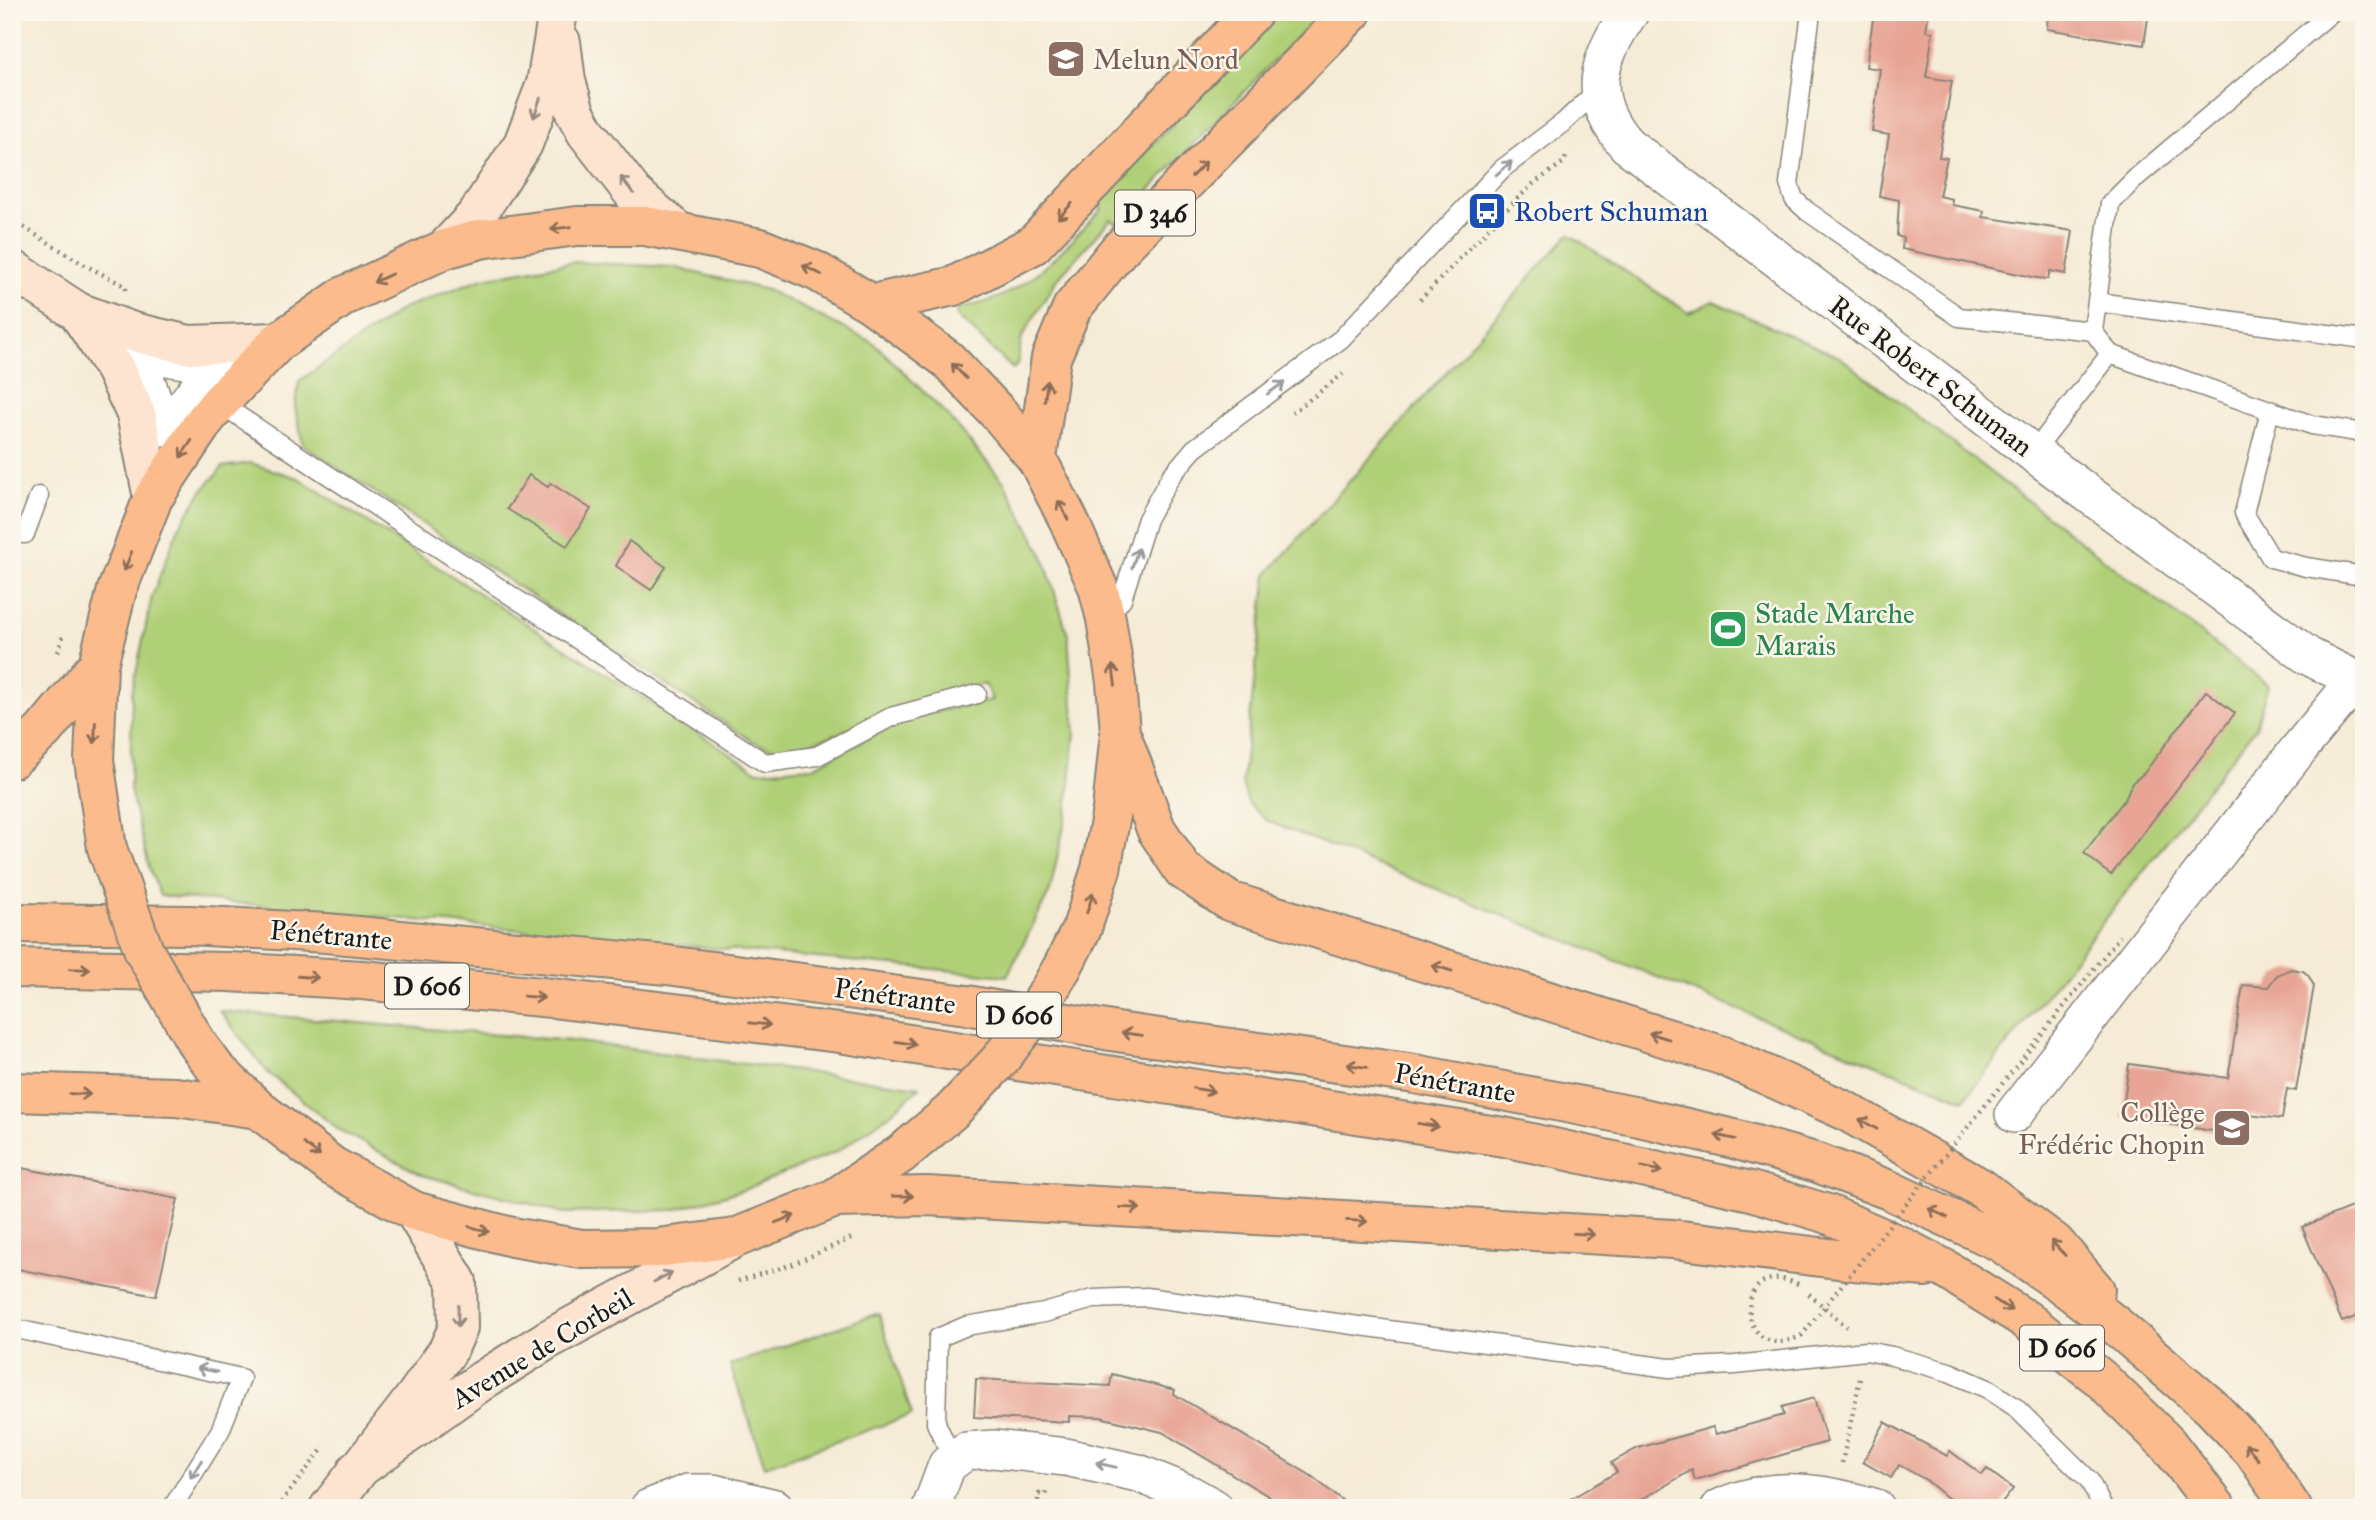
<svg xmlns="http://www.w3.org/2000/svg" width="2376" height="1520" font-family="'IM FELL Great Primer',serif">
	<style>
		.green { fill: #b0d077; stroke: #66764a; stroke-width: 2 }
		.building { fill: #e8a494 }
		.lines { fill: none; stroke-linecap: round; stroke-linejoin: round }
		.lane-casing { stroke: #888479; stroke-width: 21 }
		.street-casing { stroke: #888479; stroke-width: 40 }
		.secondary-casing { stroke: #888479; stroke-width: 42 }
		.primary-casing { stroke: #888479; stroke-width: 42 }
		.path { stroke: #888479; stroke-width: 4.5; stroke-dasharray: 2 5; stroke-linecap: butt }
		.lane { stroke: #fff; stroke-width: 18 }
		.street { stroke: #fff; stroke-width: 37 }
		.secondary { stroke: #fde4d1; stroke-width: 38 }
		.primary { stroke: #fbbb8d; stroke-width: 38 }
		.primary-bridge-casing { stroke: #888479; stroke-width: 42; stroke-linecap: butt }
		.path-bridge { stroke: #888479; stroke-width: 4.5; stroke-dasharray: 2 5; stroke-linecap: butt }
		.primary-bridge { stroke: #fbbb8d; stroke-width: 38 }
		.oneway { stroke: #988a80 }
		.oneway2 { stroke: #999 }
		.oneway3 { stroke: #8c6c54 }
		.labels { text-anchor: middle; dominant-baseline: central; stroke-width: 5; stroke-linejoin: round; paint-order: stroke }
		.shield { fill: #fbf7ec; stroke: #5f5e5a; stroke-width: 2 }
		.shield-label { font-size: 26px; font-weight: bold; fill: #1c1c1c }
		.education-label { font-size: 28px; fill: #785e54; stroke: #fbf7ec; text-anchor: start }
		.transit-label { font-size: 28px; fill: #164399; stroke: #fbf7ec; text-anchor: start }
		.street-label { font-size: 28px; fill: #1c1c1c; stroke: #fbf7ec }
		.leisure-label { font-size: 28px; fill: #27864d; stroke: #fbf7ec; text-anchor: start }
	</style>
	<rect width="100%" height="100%" fill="#fbf7ec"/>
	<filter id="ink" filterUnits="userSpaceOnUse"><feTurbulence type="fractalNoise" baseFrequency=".0143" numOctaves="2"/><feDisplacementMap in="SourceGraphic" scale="14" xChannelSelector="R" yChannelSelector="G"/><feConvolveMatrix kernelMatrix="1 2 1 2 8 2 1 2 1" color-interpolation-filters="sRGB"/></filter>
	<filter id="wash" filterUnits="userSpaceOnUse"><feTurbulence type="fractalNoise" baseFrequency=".00686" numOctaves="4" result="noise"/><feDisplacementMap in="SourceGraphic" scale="28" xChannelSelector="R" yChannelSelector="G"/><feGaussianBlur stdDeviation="1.57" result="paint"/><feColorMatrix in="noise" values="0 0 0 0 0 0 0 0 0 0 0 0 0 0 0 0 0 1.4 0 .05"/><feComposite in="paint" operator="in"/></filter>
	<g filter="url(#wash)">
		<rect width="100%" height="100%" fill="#f5ebd6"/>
		<path class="green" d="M1281,12H1321L1117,224L1111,219L1057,279L1022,337L1017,365L1013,369L956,315L958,309C976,305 993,301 1009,292C1045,273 1074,237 1102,209L1096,203Z
			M1569,234L1689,313L1713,301L1840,357L2268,685L2256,727L1964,1100L1267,821L1248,803L1242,784L1267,574Z
			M572,262L672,267L767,290L874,343L947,415L1004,482L1043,555L1068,635L1075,733L1067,812L1050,891L1007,976L160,896L149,867L130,790L132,692L152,596L178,529L201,492L223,467L250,463L298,478L758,771L813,767L872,736L919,715L992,700L985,684L880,715L829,737L781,752L752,741L303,445L295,407L299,381L404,308L483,278Z
			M220,1011L571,1041L920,1087L890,1114L838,1151L746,1189L674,1210L564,1213L422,1175L339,1130L267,1072Z
			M876,1314H879L912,1415L765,1466L730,1365Z"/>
		<g id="blocks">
			<path class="building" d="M1874,12H1929L1926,31L1933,32L1926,77L1952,81L1939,157L1947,158L1939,196L1952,199V205L1984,211L1983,217L2073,231L2066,274L2050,271L2048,279L2037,278L1902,249L1903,238L1897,236L1899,200L1879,196L1889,135L1872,132L1880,69L1866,67Z
				M2048,12H2149L2144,45L2047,29Z
				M529,475L548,487L550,483L591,509L567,546L507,509Z
				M629,541L666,567L651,590L616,566Z
				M2206,691L2235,713L2111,875L2084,853L2125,799L2132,783L2144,773Z
				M2291,969L2303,971L2308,975L2314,986L2296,1091L2287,1089L2282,1119L2249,1115L2246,1136L2122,1117L2129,1064L2228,1078L2243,985L2268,987L2277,975Z
				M12,1166L178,1199L156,1296L12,1268Z
				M2364,1202V1314L2342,1322L2302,1227Z
				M1112,1374L1175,1390L1174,1394L1310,1475L1352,1508H1288L1162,1432L1100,1417L1069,1416V1422L974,1417L976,1379L1110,1386Z
				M1814,1398L1827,1442L1695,1480L1692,1470L1627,1508H1555L1617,1472L1611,1463L1638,1448L1713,1427L1716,1434L1784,1415L1782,1407Z
				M1885,1422L1947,1456L1950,1451L1982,1475L1987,1469L2013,1489L1998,1508H1960L1926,1480L1899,1465L1891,1478L1863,1462Z"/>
		</g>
	</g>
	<g filter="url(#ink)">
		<use href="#blocks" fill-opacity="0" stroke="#888479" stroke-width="2"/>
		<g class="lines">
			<g class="lane-casing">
				<path id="lane" d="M1811,12L1789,184L1794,199L1807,211L1959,317L2093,331
					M2097,302L2364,339
					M2110,354L2093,331L2110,204L2138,176L2332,12
					M219,403L765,763L817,756L891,717L977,694
					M2270,411L2244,513L2271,558L2306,567L2364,576
					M2033,453L2110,354L2312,425L2364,433
					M12,533L25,534L39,496
					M1106,619L1122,599L1147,519L1171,476L1194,449L1341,339L1502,169L1564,122L1600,88
					M12,1328L241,1378L220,1431L172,1508
					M953,1460L936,1423L938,1338L966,1326L1044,1313L1093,1299L1146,1297L1669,1368L1735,1365L1866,1351L1892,1356L1949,1372L1988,1389L2015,1407L2089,1480L2103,1508"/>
			</g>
			<g class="street-casing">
				<path id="street" d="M1630,12C1597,59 1585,98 1627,145L2033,453L2308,656L2350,677L2364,680
					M133,345C151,353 168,359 188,360C198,360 207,357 216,361L215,367L171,423L164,427L160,423L144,374L131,355L129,349Z
					M2014,1114L2298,750L2342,697L2350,677
					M649,1508L688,1493H713L775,1508
					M931,1508L947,1465L966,1451L994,1449L1066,1457L1138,1473L1189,1494L1214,1508
					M1720,1508C1772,1484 1823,1492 1876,1508"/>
			</g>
			<g class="secondary-casing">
				<path id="secondary" d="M561,42L566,81L575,112L586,132L634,194L677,231
					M445,249L476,216L523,144L546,84L557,18
					M12,269L78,312L133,332L189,345L278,342
					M78,312L115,369L136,414L153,498
					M357,1470L483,1380L547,1340L733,1239
					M329,1508L415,1397L448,1350L458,1328L457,1282L414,1211"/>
			</g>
			<g class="primary-casing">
				<path id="primary" d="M872,304L954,286L1033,245L1253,12
					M1037,459L1051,358L1072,308L1118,251L1352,12
					M1123,740L1156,829L1183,870L1229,901L1724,1056L1844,1110L1981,1188L2055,1243L2095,1290
					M12,759L43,731L98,665
					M107,848L94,760L98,665L117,590L153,498L205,420L219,403L278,342L344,296L445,249L480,239L577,226H645L760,248L816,271L872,304L948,360L1000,415L1037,459L1069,521L1098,587L1106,619L1116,682L1120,732L1112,810L1101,869L1082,928L1063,966
					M12,923L190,925L326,933L667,965L967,1005L1117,1032L1415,1074L1639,1117L1734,1139L1818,1163L1889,1190L2000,1242L2060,1283L2114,1324L2211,1407L2253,1451L2292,1508
					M12,968L229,972L362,980L552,998L839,1033L1504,1137L1751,1191L1828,1214L1901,1246L1945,1269L2025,1319L2100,1378L2167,1443L2217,1508
					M196,1042L216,1069L258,1109L332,1166L414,1211L512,1237L582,1249L657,1248L735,1238L835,1198L901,1154L952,1111
					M12,1092L176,1097L258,1109
					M835,1198L927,1196L1673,1239L1854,1261L1925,1267"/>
			</g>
			<path class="path" d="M79,12L85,16H121L126,12
				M12,220L83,264L125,286L126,291
				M1420,300L1516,200L1533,184L1564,162L1567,154
				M1292,413L1343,374
				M58,652L64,633
				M738,1281L793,1264L854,1237
				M1809,1294L1847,1327
				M1842,1463L1860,1379
				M277,1508L324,1447
				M1037,1508L1039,1494L1045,1495L1046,1492"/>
			<use href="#lane" class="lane"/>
			<use href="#street" class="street"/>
			<use href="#secondary" class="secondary"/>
			<use href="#primary" class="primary"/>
			<g class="primary-bridge-casing">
				<path id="primary-bridge" d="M107,848L144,951L196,1042
					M952,1111L999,1061L1037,1011L1063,966"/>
			</g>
			<path class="path-bridge" d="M1798,1284C1729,1253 1736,1371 1802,1335L2120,936"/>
			<use href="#primary-bridge" class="primary-bridge"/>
		</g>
		<defs><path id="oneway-shaft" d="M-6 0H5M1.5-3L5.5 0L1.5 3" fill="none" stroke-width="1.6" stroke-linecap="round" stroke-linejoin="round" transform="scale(1.75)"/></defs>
		<g class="oneway">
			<use href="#oneway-shaft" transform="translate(537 108) rotate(109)"/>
			<use href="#oneway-shaft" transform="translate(627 185) rotate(-128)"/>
			<use href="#oneway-shaft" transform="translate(663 1277) rotate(-28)"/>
			<use href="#oneway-shaft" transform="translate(458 1316) rotate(91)"/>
		</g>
		<g class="oneway2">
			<use href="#oneway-shaft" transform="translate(1504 168) rotate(-41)"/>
			<use href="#oneway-shaft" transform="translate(1276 388) rotate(-35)"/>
			<use href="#oneway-shaft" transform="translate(1135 558) rotate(-72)"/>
			<use href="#oneway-shaft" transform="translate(207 1370) rotate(-168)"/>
			<use href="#oneway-shaft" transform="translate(1106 1465) rotate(-167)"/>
			<use href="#oneway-shaft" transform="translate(196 1469) rotate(122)"/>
		</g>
		<g class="oneway3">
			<use href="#oneway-shaft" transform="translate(1199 169) rotate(-46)"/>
			<use href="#oneway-shaft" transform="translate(1065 211) rotate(133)"/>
			<use href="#oneway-shaft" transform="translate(561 228) rotate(172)"/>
			<use href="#oneway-shaft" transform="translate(812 270) rotate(-155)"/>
			<use href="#oneway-shaft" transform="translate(383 278) rotate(155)"/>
			<use href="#oneway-shaft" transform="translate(959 371) rotate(-134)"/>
			<use href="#oneway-shaft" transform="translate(1046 391) rotate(-82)"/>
			<use href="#oneway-shaft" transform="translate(186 449) rotate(124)"/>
			<use href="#oneway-shaft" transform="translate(1063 510) rotate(-118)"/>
			<use href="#oneway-shaft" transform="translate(128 561) rotate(111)"/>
			<use href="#oneway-shaft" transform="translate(1114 675) rotate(-98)"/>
			<use href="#oneway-shaft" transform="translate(95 733) rotate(92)"/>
			<use href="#oneway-shaft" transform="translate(1090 903) rotate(-72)"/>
			<use href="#oneway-shaft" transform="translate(1442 968) rotate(-163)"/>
			<use href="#oneway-shaft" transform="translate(80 969) rotate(1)"/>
			<use href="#oneway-shaft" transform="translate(308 977) rotate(4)"/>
			<use href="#oneway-shaft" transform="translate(534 997) rotate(5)"/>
			<use href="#oneway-shaft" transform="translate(760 1024) rotate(6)"/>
			<use href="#oneway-shaft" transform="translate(1132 1034) rotate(-172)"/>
			<use href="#oneway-shaft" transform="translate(1659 1036) rotate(-163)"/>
			<use href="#oneway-shaft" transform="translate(906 1043) rotate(9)"/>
			<use href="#oneway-shaft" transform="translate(1357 1066) rotate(-172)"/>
			<use href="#oneway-shaft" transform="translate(1204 1090) rotate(9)"/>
			<use href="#oneway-shaft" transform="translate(80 1094) rotate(2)"/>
			<use href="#oneway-shaft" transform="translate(1868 1124) rotate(-150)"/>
			<use href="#oneway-shaft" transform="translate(1428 1125) rotate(9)"/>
			<use href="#oneway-shaft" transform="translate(1725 1137) rotate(-167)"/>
			<use href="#oneway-shaft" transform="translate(312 1150) rotate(38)"/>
			<use href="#oneway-shaft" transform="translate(1652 1169) rotate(12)"/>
			<use href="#oneway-shaft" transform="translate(903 1196) rotate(-1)"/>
			<use href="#oneway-shaft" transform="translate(1130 1208) rotate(3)"/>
			<use href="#oneway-shaft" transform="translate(1938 1213) rotate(-155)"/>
			<use href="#oneway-shaft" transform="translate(785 1219) rotate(-21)"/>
			<use href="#oneway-shaft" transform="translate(1357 1221) rotate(3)"/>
			<use href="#oneway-shaft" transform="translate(479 1229) rotate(15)"/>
			<use href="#oneway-shaft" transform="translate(1584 1234) rotate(3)"/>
			<use href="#oneway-shaft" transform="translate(2058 1248) rotate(-134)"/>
			<use href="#oneway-shaft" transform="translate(2003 1305) rotate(32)"/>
			<use href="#oneway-shaft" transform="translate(2252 1452) rotate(-129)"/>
		</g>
	</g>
	<defs>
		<g id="university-square" transform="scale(2.0125)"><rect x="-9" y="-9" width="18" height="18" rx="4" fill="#8d6e63" stroke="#fbf7ec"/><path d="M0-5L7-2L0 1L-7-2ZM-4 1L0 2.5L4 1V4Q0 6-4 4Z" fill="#fff"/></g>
		<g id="bus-square" transform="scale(2.0125)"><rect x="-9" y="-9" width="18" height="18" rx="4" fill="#1a4fb4" stroke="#fbf7ec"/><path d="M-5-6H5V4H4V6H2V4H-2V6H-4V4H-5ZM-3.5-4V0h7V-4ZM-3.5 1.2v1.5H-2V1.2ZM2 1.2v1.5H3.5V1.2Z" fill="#fff"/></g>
		<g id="stadium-square" transform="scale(2.0125)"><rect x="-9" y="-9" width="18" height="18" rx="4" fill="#2e9e5b" stroke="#fbf7ec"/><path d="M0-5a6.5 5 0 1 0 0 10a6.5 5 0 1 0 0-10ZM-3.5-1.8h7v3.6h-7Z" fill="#fff"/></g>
		<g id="school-square" transform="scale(2.0125)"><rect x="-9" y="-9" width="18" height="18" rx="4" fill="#8d6e63" stroke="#fbf7ec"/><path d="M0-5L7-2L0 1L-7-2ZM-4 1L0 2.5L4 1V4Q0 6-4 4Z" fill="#fff"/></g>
	</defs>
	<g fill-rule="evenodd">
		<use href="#university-square" x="1066" y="59"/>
		<use href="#bus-square" x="1487" y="211"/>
		<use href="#stadium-square" x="1728" y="629"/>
		<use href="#school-square" x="2232" y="1128"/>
	</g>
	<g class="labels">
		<g class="shield">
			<rect x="1115" y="190.5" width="80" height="45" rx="5"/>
			<rect x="385" y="963.5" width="84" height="45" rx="5"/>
			<rect x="977" y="992.5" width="84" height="45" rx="5"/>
			<rect x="2020" y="1325.5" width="84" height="45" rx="5"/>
		</g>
		<g class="shield-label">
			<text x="1155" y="213">D 346</text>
			<text x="427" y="986">D 606</text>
			<text x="1019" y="1015">D 606</text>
			<text x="2062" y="1348">D 606</text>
		</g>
		<g class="education-label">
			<text x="1093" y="59">Melun Nord</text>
			<text x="2205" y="1112" text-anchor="end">Collège<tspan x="2205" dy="32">Frédéric Chopin</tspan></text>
		</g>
		<g class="transit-label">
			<text x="1514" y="211">Robert Schuman</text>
		</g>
		<g class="street-label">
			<text transform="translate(1931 376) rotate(37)">Rue Robert Schuman</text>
			<text transform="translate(331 935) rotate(5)">Pénétrante</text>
			<text transform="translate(895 996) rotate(8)">Pénétrante</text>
			<text transform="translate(1455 1083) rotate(10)">Pénétrante</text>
			<text transform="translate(542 1348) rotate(-31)">Avenue de Corbeil</text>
		</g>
		<g class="leisure-label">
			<text x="1755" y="613">Stade Marche<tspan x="1755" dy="32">Marais</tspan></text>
		</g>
	</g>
	<rect width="2376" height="1520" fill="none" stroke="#fbf7ec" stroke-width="42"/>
</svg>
